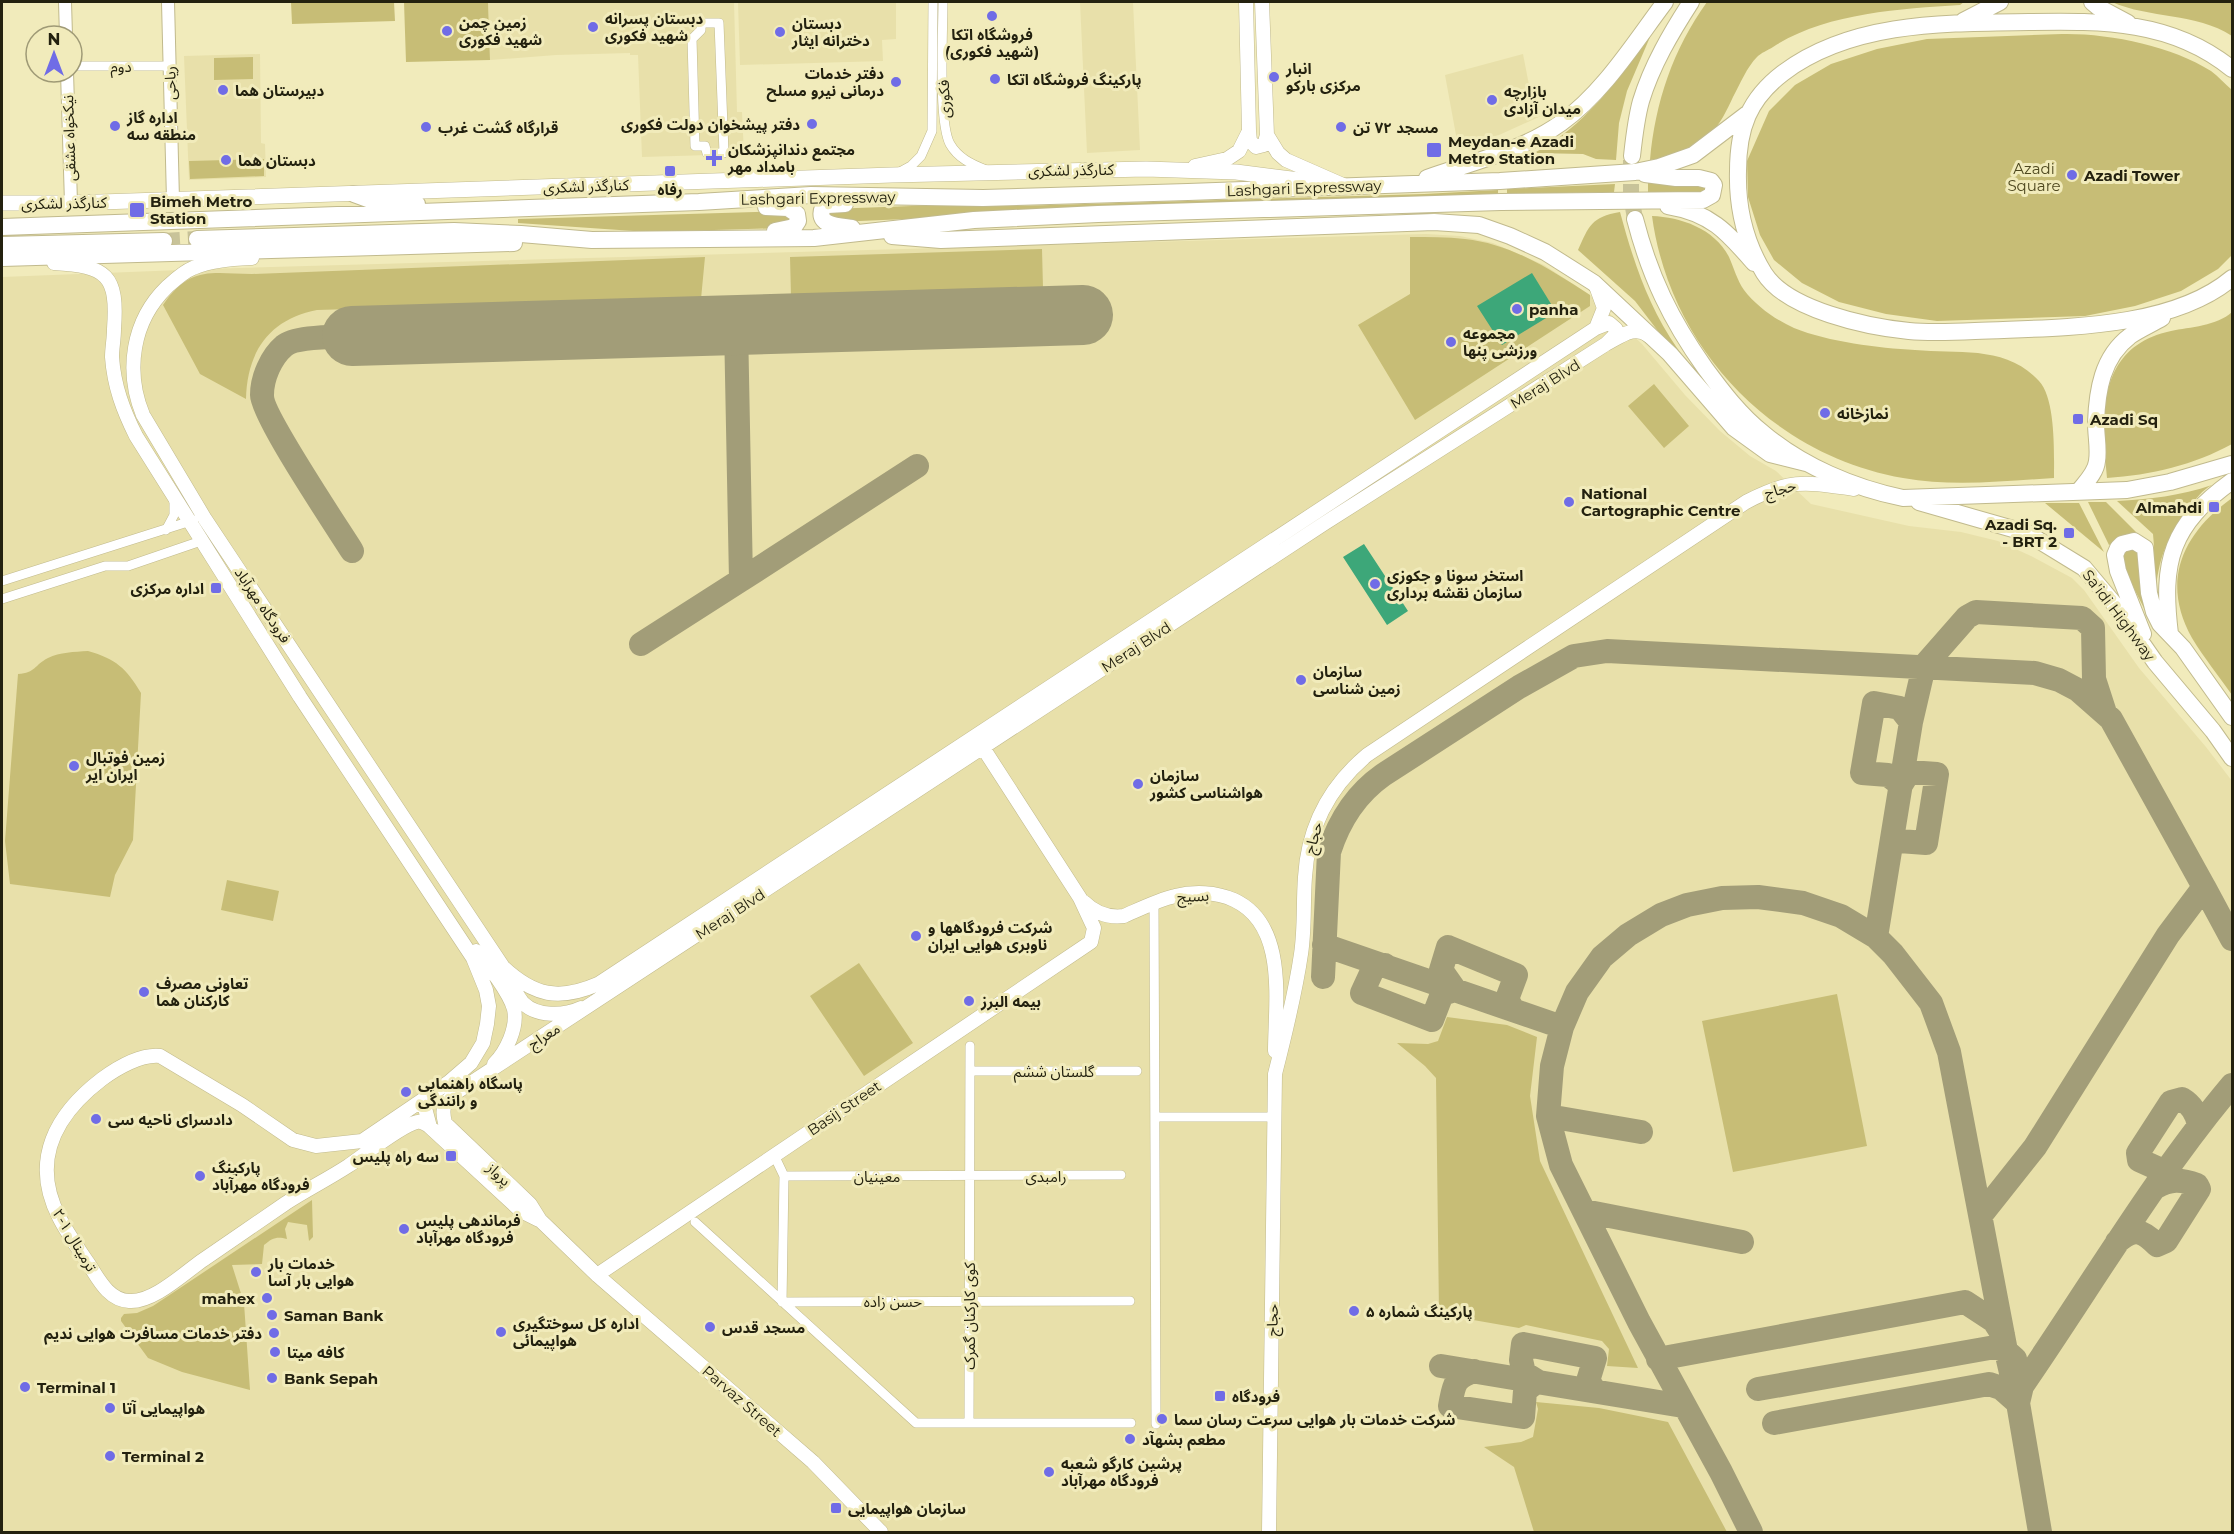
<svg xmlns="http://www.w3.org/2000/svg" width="2234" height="1534" font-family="Montserrat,'Noto Sans Arabic',sans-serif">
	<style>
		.built { fill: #e8e0aa }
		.green { fill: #c7bd76 }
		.water { fill: #3da779 }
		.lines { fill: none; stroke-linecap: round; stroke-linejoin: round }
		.taxiway { stroke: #a29d78; stroke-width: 24 }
		.runway { stroke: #a29d78; stroke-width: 60 }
		.trunk-tunnel { stroke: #c8c399; stroke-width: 16; stroke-dasharray: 16 8; stroke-linecap: butt }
		.minor-casing { stroke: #c1ba8d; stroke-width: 10 }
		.tertiary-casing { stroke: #c1ba8d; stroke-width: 14 }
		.secondary-casing { stroke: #c1ba8d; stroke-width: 15 }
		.primary-casing { stroke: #c1ba8d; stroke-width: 16 }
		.trunk-casing { stroke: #c1ba8d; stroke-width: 18 }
		.minor { stroke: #fff; stroke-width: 9 }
		.tertiary { stroke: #fff; stroke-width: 12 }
		.secondary { stroke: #fff; stroke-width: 14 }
		.primary { stroke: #fff; stroke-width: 15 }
		.trunk { stroke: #fff; stroke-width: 16 }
		.poi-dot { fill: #706ce6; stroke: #f1ebbb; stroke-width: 2 }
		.labels { text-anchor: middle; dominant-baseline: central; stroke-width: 6; stroke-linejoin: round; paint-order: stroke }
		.poi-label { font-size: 15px; font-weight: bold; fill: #23210f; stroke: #f1ebbb; text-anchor: start }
		.street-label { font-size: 15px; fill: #23210f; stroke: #f1ebbb }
		.park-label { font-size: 15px; fill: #4e481f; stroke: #f1ebbb }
	</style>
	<rect width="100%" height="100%" fill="#f1ebbb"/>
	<path class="built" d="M488,2H734L737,112H742L744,154L642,157L638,55H630V53L556,55L490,60Z
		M738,2H896V39L882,40L883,61L740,65Z
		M1080,2H1133L1140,150L1087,153Z
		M260,54L261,143L265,144L266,177L189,180L184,56Z
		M1523,54L1529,85L1541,116L1499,135L1458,146L1445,75Z
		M1426,234L1460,236L1493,243L1544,265L1590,295L1642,344L1685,395L1720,431L1750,456L1776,471L1811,504L1909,526L1961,532L1998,541L2031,556L2072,578L2084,590L2139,668L2206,747L2232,781V1532H2V277L206,269Z"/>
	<path class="green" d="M291,2H394L395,21L292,24Z
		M404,2H488L490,60L406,62Z
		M1707,2H1964L1960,5C1899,9 1825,13 1773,47C1768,50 1761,53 1757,57C1747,67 1740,84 1733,97C1727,110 1720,125 1709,135C1695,149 1670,157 1650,160C1655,103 1673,49 1707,2Z
		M2112,2H2232V36C2195,12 2150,19 2112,2Z
		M2062,34C2108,33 2172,46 2211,71C2218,76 2225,84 2232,90V255L2218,269L2181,291L2135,306L2085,316L1937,321L1886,314L1839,302L1802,283L1774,260L1760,235L1748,197L1747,161L1769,111L1795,85L1831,64L1877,49L1927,39Z
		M1650,37L1627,91L1619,123L1616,160L1596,159L1583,154L1534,153C1584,127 1616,82 1650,37Z
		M253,57V79L214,80V58Z
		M264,159V176L190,179L189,161Z
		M1693,182L1705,183L1706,194H1648V183Z
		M1615,184L1614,192L1507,194V189Z
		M1498,190V194L836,222L827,212L829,209L939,205L1017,206L1424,194Z
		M786,211L792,216L785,228L648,232L518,223V219Z
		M1620,212C1633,260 1648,306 1677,348C1690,367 1706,384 1721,401L1674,352L1635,301L1578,250C1589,226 1591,217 1620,212Z
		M1652,216C1681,217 1715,229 1729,257C1734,268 1737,280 1744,290C1756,306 1776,320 1794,328C1829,342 1878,348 1915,350C1959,354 2006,345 2039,381C2056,399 2054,454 2054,478C2004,481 1953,487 1903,478C1772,455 1670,348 1652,216Z
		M1410,237C1428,237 1447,237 1465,239C1512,244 1551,270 1590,295V306L1415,420L1358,325L1410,294Z
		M1042,249L1043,288L791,296L790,257Z
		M705,257L701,299L317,310C270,319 247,351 246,399L200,374L163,305C189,266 210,273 252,274Z
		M2232,312V444C2194,465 2151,475 2107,478C2101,417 2096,347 2171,331C2190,327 2217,326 2232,312Z
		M1654,384L1689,426L1664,448L1628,406Z
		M2212,485C2202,490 2196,499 2189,508C2169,535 2160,553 2156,587L2152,559L2154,546L2153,534L2117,501C2149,499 2181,496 2212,485Z
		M2232,498V695C2219,676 2204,658 2192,638C2160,581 2183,533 2232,498Z
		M2088,502H2106L2136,532L2109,545Z
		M2045,503H2079L2104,552Z
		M2137,548L2149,618L2122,565L2121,551Z
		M88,651C116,659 126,668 141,693L133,840L115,875L110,897L10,884L5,841L18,674C36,673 34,665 48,658C60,652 74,652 88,651Z
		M227,880L279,891L273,921L221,910Z
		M859,963L913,1043L864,1076L810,996Z
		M1837,994L1867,1146L1733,1172L1702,1021Z
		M1447,1017L1507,1025L1537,1037L1530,1096L1540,1161L1638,1368L1607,1366L1609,1349L1602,1341L1526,1325L1519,1328L1439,1314L1436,1078L1425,1066L1397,1043L1428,1044L1438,1041Z
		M312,1200L313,1237L309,1241L307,1225L288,1222L285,1229L287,1239C277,1236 272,1238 264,1245L262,1264L232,1265L244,1303L250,1390L182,1372L148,1358L121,1321V1318L124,1314L137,1313L153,1306Z
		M1536,1402L1599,1408L1668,1422L1727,1532H1534L1514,1467L1484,1447L1521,1442L1533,1437L1538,1409Z"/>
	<path class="water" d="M1532,273L1556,312L1502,345L1477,306Z
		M1364,544L1408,611L1387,625L1343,557Z"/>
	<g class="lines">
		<path class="taxiway" d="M352,336C337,337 295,336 284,346C271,357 262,378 262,395C261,414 337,527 352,551
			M741,580L917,466
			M641,644L741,580L736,325
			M1899,841L1926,843L1937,774L1909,772L1901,785L1888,775L1862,773L1874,703L1900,708L1911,722
			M2204,887L2232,939
			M1876,937L1911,722L1924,666L1967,617L1976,612L2082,618L2093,628L2094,679L2105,713
			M1324,945L1562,1027
			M1385,965L1374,967L1362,993L1432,1020L1442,994L1455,990L1441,970L1448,947L1516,975L1507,999L1513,1010
			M1323,977L1329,852C1339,821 1356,794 1383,775L1519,687L1574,656L1607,651L2035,673L2059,680L2078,690L2111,719L2204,887L2168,935L2035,1147L1981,1215
			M1548,1116L1641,1132
			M2160,1181L2159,1169L2139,1160L2138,1153L2171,1102L2182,1099C2192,1105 2197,1114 2199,1125
			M1584,1211L1742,1242
			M2117,1242C2134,1227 2142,1230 2157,1245L2166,1241L2199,1189L2197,1185C2181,1179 2170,1179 2156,1187
			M1658,1359L1965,1302L1994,1321L2003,1335
			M1441,1366L1683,1406
			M1474,1371C1453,1378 1454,1386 1450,1406L1523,1417L1525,1391L1537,1381L1524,1373L1521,1360L1523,1344L1595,1358L1588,1381L1595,1391
			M1758,1389L1995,1347L2006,1351L2015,1359
			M2018,1403L2022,1386C2091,1286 2153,1179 2232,1085
			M1774,1423L1989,1384L2001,1388L2018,1403
			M1751,1532L1721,1472L1639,1322L1561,1165L1548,1116L1552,1066L1562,1027L1577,992L1602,957L1628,935L1661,915L1687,905L1722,898L1758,897L1803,903L1841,916L1876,937L1893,954L1931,1003L1949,1052L2006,1351L2018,1403L2040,1532"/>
		<path class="runway" d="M352,336L1083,315"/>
		<path class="trunk-tunnel" d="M1631,160V195L1635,219
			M164,241L197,239"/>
		<g class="minor-casing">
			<path id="minor" d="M943,2C943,30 938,122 950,144C958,158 971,164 986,170
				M701,23H719L724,153H707L705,146H695L692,39L701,30Z
				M72,66H170
				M900,172L911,166L921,156L932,131L933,2
				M166,530L174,515V500
				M2,581L194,520
				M2,599L105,566H128L201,541L202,537
				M1154,904L1156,1424
				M970,1071H1137
				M1155,1117H1274
				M774,1155L784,1176L782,1302L1130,1301
				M784,1176L1121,1175
				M695,1222L916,1423H1131
				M969,1423L970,1046"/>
		</g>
		<g class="tertiary-casing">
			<path id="tertiary" d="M65,2L66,36
				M168,2L173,200
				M67,72L71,203"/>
		</g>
		<g class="secondary-casing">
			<path id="secondary" d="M1249,131L1250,141L1256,147L1264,145L1267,135L1262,2
				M1267,135L1278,153L1286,160L1343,185
				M1195,166L1227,159L1239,151L1249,131L1246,2
				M252,258C233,259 211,260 193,268C183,272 175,280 167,287C132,321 125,371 143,415L205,519L503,967C534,996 559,1001 598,984L1596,328L1609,323L1616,329V334L1606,344
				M54,263C107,266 118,275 114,329C114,339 112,348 112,357C114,386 123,410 136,436L300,697L473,958L486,990L489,1006L487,1024L483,1043L471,1063L449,1082L362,1141L316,1146L293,1140L242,1105L160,1056C141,1054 117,1068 102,1079C56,1114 30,1160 59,1217C67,1233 78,1248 88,1263C98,1278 108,1300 129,1301C153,1303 184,1273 203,1260C231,1241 258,1222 286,1203C306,1190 328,1179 348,1166C363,1156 402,1125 417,1122C422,1121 426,1124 430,1127
				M1596,286L1604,308L1596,328
				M1084,902C1095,913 1108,918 1124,916C1140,909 1158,900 1175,896C1194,891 1216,892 1234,900C1288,925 1275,1003 1275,1051
				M476,951C488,965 509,992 514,1009C518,1028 506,1052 494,1064
				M507,974C511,983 516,995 523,1003C537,1017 564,1016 581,1008
				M430,1095L425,1108L430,1127L521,1211L539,1220
				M597,1275L1091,942L1094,928L1080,898L978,740
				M881,1532L813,1462L597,1275L540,1220L530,1204L445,1123C441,1107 444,1102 457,1092L1325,523L1606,344C1620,337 1635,324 1649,336
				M1269,1532L1275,1074C1285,1035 1295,995 1301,954C1305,928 1303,903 1305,877C1308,827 1329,787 1367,755L1746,502C1792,478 1805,482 1854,489"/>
		</g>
		<g class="primary-casing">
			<path id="primary" d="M2,203H71L892,175L1146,169L1236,172L1315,182"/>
		</g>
		<g class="trunk-casing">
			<path id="trunk" d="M2092,2L2098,7L2128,23
				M1963,21L2000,2
				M2232,69C2172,20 2103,21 2029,22C1947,23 1852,21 1783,73C1749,99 1738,128 1738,171C1737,206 1745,242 1764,273C1787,310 1868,327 1909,331C1930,333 1953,332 1975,331C2053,327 2169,331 2232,278
				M1632,156C1634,138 1636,119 1641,101C1652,65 1671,33 1691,2
				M1427,178C1472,162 1522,151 1561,123C1604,92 1634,43 1665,2
				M354,194L373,201L417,204
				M845,204L828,205L823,207C815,226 839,226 852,228
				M1668,206C1711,213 1727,232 1754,263
				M766,207L788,208L797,214L798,221L794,227L775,231
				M1635,219C1650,277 1671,320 1705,368C1722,391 1740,415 1763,433C1802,466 1854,488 1903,498L2127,490L2170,482L2232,464
				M2,227L699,202L811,195L983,198L1188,192L1500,181L1635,172L1659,167L1693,155L1747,114
				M892,236L941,240L1434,222L1479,225L1510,236L1545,252L1594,283L1670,354L1734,428L1770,454L1806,463
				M197,239L454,231L521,234L592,240L814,238L974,220L1098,214L1501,202L1703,200L1712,195L1714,185L1711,181L1699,178H1676L1645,174
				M2,245L164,241
				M2,258L514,243
				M2078,492C2085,483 2096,473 2097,461C2099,449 2096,436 2096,423C2097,391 2102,357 2130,336C2140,329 2152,324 2162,318
				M1919,502L2027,533L2084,568L2116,606L2155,662L2213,731L2232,758
				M2143,634L2118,571L2115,555L2118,548L2122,544L2134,541L2145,548L2149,593L2154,612L2160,624L2183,648L2232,717
				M2170,634C2161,561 2171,525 2232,481"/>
		</g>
		<use href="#minor" class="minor"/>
		<use href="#tertiary" class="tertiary"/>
		<use href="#secondary" class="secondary"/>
		<use href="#primary" class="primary"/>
		<use href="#trunk" class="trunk"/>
	</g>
	<g class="poi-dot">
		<circle cx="992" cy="16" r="6"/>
		<circle cx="593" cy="27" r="6"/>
		<circle cx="447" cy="31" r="6"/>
		<circle cx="780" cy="32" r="6"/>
		<circle cx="1274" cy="77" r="6"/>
		<circle cx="995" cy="79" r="6"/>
		<circle cx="896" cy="82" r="6"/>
		<circle cx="223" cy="90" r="6"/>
		<circle cx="1492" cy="100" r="6"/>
		<circle cx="812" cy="124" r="6"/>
		<circle cx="115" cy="126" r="6"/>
		<circle cx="426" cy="127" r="6"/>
		<circle cx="1341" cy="127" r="6"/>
		<rect x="1426" y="142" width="16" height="16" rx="3"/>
		<path d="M711 149h6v6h6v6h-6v6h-6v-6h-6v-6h6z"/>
		<circle cx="226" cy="160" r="6"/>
		<rect x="664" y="165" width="12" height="12" rx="3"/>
		<circle cx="2072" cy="175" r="6"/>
		<rect x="129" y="202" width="16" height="16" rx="3"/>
		<circle cx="1517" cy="309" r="6"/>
		<circle cx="1451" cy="342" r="6"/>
		<circle cx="1825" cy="413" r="6"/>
		<rect x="2072" y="413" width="12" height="12" rx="3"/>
		<circle cx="1569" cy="502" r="6"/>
		<rect x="2208" y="501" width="12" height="12" rx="3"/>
		<rect x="2063" y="527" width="12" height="12" rx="3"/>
		<circle cx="1375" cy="584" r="6"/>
		<rect x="210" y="582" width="12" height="12" rx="3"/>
		<circle cx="1301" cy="680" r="6"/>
		<circle cx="74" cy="766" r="6"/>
		<circle cx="1138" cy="784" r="6"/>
		<circle cx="916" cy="936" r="6"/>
		<circle cx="144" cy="992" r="6"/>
		<circle cx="969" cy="1001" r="6"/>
		<circle cx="406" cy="1092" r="6"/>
		<circle cx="96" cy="1119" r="6"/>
		<rect x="445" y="1150" width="12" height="12" rx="3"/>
		<circle cx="200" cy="1176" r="6"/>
		<circle cx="404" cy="1229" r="6"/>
		<circle cx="256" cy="1272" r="6"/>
		<circle cx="267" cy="1298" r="6"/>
		<circle cx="1354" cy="1311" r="6"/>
		<circle cx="272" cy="1315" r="6"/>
		<circle cx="710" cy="1327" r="6"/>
		<circle cx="501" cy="1332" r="6"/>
		<circle cx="274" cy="1333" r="6"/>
		<circle cx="275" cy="1352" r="6"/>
		<circle cx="272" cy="1378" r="6"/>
		<circle cx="25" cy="1387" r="6"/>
		<rect x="1214" y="1390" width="12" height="12" rx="3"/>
		<circle cx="110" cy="1408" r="6"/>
		<circle cx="1162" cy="1419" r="6"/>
		<circle cx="1130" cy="1439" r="6"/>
		<circle cx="110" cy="1456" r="6"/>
		<circle cx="1049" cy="1472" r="6"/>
		<rect x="830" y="1502" width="12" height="12" rx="3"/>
	</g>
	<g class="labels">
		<g class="poi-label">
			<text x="605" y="18">دبستان پسرانه<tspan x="605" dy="17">شهید فکوری</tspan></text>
			<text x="459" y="22">زمین چمن<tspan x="459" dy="17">شهید فکوری</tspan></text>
			<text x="792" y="23">دبستان<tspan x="792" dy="17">دخترانه ایثار</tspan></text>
			<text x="992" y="34" text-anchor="middle">فروشگاه اتکا<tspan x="992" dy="17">(شهید فکوری)</tspan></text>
			<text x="1286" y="68">انبار<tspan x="1286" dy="17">مرکزی بارکو</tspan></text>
			<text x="884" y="73" text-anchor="end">دفتر خدمات<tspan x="884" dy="17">درمانی نیرو مسلح</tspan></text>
			<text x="1007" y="79">پارکینگ فروشگاه اتکا</text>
			<text x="235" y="90">دبیرستان هما</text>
			<text x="1504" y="91">بازارچه<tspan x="1504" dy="17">میدان آزادی</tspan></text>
			<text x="127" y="117">اداره گاز<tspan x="127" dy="17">منطقه سه</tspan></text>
			<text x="800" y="124" text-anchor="end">دفتر پیشخوان دولت فکوری</text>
			<text x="438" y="127">قرارگاه گشت غرب</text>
			<text x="1353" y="127">مسجد ۷۲ تن</text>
			<text x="1448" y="141">Meydan-e Azadi<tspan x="1448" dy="17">Metro Station</tspan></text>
			<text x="728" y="149">مجتمع دندانپزشکان<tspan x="728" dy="17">بامداد مهر</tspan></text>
			<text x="238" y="160">دبستان هما</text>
			<text x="2084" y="175">Azadi Tower</text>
			<text x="670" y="189" text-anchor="middle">رفاه</text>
			<text x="150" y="201">Bimeh Metro<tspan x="150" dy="17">Station</tspan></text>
			<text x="1529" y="309">panha</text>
			<text x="1463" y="333">مجموعه<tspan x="1463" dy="17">ورزشی پنها</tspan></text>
			<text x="1837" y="413">نمازخانه</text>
			<text x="2090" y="419">Azadi Sq</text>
			<text x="1581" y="493">National<tspan x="1581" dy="17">Cartographic Centre</tspan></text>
			<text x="2202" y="507" text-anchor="end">Almahdi</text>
			<text x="2057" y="524" text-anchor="end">Azadi Sq.<tspan x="2057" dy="17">- BRT 2</tspan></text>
			<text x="1387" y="575">استخر سونا و جکوزی<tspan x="1387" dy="17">سازمان نقشه برداری</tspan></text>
			<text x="204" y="588" text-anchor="end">اداره مرکزی</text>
			<text x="1313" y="671">سازمان<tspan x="1313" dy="17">زمین شناسی</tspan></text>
			<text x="86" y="757">زمین فوتبال<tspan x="86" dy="17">ایران ایر</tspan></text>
			<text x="1150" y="775">سازمان<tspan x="1150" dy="17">هواشناسی کشور</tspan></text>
			<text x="928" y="927">شرکت فرودگاهها و<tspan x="928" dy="17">ناوبری هوایی ایران</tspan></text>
			<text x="156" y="983">تعاونی مصرف<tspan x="156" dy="17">کارکنان هما</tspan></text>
			<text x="981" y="1001">بیمه البرز</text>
			<text x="418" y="1083">پاسگاه راهنمایی<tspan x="418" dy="17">و رانندگی</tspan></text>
			<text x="108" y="1119">دادسرای ناحیه سی</text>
			<text x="439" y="1156" text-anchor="end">سه راه پلیس</text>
			<text x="212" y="1167">پارکینگ<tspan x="212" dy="17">فرودگاه مهرآباد</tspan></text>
			<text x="416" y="1220">فرماندهی پلیس<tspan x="416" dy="17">فرودگاه مهرآباد</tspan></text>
			<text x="268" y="1263">خدمات بار<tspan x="268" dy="17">هوایی بار آسا</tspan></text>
			<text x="255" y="1298" text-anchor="end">mahex</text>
			<text x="1366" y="1311">پارکینگ شماره ۵</text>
			<text x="284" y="1315">Saman Bank</text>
			<text x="513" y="1323">اداره کل سوختگیری<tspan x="513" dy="17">هواپیمائی</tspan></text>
			<text x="722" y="1327">مسجد قدس</text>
			<text x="262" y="1333" text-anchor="end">دفتر خدمات مسافرت هوایی ندیم</text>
			<text x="287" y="1352">کافه میتا</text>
			<text x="284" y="1378">Bank Sepah</text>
			<text x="37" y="1387">Terminal 1</text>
			<text x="1232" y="1396">فرودگاه</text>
			<text x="122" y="1408">هواپیمایی آتا</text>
			<text x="1174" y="1419">شرکت خدمات بار هوایی سرعت رسان سما</text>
			<text x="1142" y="1439">مطعم بشهآد</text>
			<text x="122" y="1456">Terminal 2</text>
			<text x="1061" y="1463">پرشین کارگو شعبه<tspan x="1061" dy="17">فرودگاه مهرآباد</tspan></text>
			<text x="848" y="1508">سازمان هواپیمایی</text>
		</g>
		<g class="street-label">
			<text x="121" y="66">دوم</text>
			<text transform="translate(170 83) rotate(-91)">ریاحی</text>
			<text transform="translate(944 99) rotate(-92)">فکوری</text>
			<text transform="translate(69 138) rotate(-92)">نیکخواه عشقی</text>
			<text transform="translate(1071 170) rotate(-1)">کنارگذر لشکری</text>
			<text transform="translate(586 186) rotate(-2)">کنارگذر لشکری</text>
			<text transform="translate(1304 188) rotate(-2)">Lashgari Expressway</text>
			<text transform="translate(818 198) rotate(-1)">Lashgari Expressway</text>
			<text transform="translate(64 203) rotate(-1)">کنارگذر لشکری</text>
			<text transform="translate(1545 384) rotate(-32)">Meraj Blvd</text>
			<text transform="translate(1780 489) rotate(-16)">حجاج</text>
			<text transform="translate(263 605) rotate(56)">فرودگاه مهرآباد</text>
			<text transform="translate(2119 615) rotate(53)">Sa'idi Highway</text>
			<text transform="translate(1136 647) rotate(-33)">Meraj Blvd</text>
			<text transform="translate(1313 838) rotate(-75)">حجاج</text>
			<text transform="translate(1193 896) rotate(-3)">بسیج</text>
			<text transform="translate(730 914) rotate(-33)">Meraj Blvd</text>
			<text transform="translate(544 1036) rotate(-33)">معراج</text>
			<text x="1054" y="1071">گلستان ششم</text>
			<text transform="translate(844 1108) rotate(-34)">Basij Street</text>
			<text transform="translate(499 1174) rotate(43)">پرواز</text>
			<text x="877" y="1176">معینیان</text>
			<text x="1046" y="1176">رامبدی</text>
			<text transform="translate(75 1240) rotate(59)">ترمینال ۱-۲</text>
			<text x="893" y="1301">حسن زاده</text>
			<text transform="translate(969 1316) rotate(-90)">کوی کارکنان گمرک</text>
			<text transform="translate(1272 1320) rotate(-89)">حجاج</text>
			<text transform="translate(742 1401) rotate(41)">Parvaz Street</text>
		</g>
		<g class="park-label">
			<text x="2034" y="168">Azadi<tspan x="2034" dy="17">Square</tspan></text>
		</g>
	</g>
	<rect width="2234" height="1534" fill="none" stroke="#23210f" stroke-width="6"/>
	<g transform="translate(54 54)"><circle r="28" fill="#f1ebbb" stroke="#9f9a76" stroke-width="1.5"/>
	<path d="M0-4.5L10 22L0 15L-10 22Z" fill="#706ce6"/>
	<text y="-9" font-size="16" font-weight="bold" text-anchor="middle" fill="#23210f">N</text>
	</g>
</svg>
